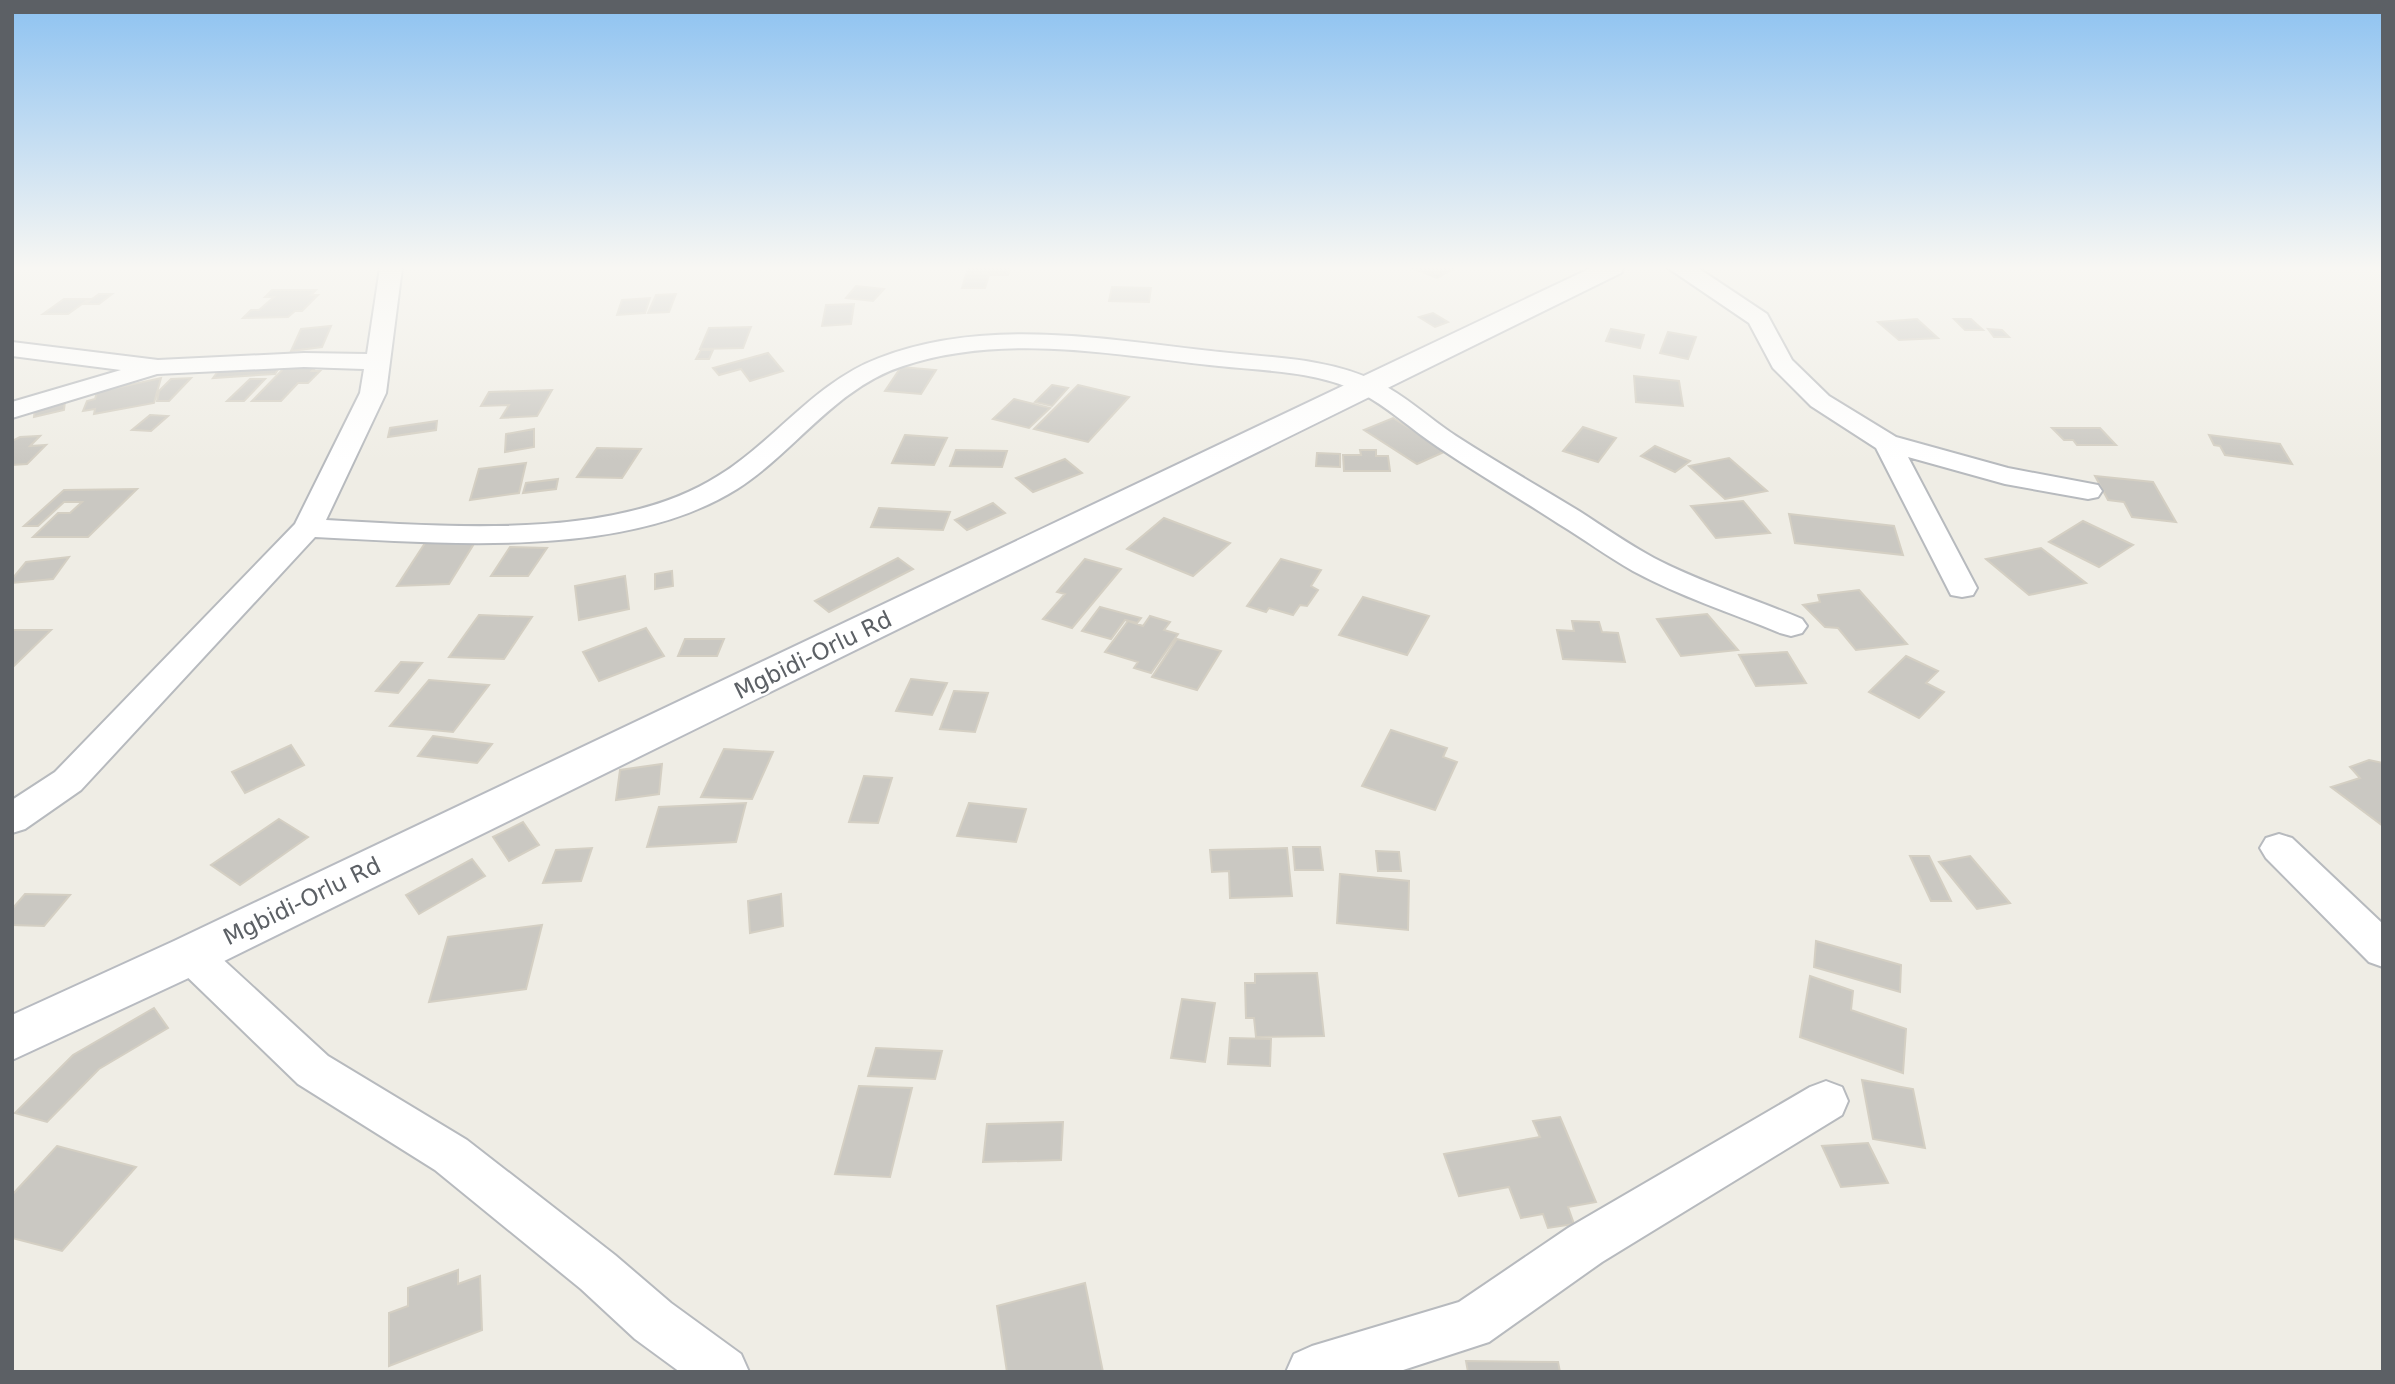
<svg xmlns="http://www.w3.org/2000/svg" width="2395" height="1384" font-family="'DejaVu Sans',sans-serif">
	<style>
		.building { fill: #cac8c2; stroke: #d4cfc3; stroke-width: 2 }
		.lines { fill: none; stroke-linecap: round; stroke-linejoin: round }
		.street-casing { stroke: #b7babe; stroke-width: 4 }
		.secondary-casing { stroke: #b8bbc1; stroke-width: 4 }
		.street { fill: #fff; fill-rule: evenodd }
		.secondary { fill: #fff; fill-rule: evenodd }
		.labels { text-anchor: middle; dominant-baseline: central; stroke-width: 5; stroke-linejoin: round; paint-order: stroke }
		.street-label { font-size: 23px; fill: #5c6065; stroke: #fff }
	</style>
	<rect width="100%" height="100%" fill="#efede5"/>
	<path class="building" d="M968,268H1010L1008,275H989L985,288H962Z
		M1412,268H1455L1437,278Z
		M856,286L884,289L873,301L846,298Z
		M1112,287L1151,288L1149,302L1109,301Z
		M272,290H316L311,295H318L302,311H295L288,317L243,318L251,310H259L274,297H265Z
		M99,294H112L99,304H85Z
		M676,294L669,312L648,313L656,295Z
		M650,298L645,313L617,315L622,300Z
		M64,299H89L68,314H43Z
		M854,304L851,324L822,326L826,305Z
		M1433,313L1448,322L1435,327L1419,317Z
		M1917,319L1938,338L1899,340L1878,322Z
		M1954,319H1971L1983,330H1965Z
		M331,326L322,347L291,351L301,329Z
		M751,327L743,348L700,349L709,328Z
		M1611,329L1644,335L1640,348L1606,341Z
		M1988,329L2002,330L2009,337H1994Z
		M1668,332L1696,337L1688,359L1660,353Z
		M701,350H713L709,359H696Z
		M768,353L783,371L750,381L741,369L719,375L713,368Z
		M288,364H320L312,371H320L308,383H298L281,401H252Z
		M281,365L275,374L213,378L219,370Z
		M901,367L936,370L921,394L885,391Z
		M1634,376L1679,381L1683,406L1636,402Z
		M161,378L154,403L94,414L95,409L83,411L87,401L95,399L97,392Z
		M191,378L169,401H157L159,391L171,379Z
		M250,379H265L244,401H227Z
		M1052,385L1068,388L1052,406L1035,402Z
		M1078,385L1129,397L1088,442L1034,429Z
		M552,390L537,416L501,418L509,405L481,406L489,392Z
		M1014,399L1050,408L1029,428L993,419Z
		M65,402L64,410L34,417L35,408Z
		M150,415L168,416L151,431L132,430Z
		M1393,418L1446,451L1417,464L1364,430Z
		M437,421L436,430L388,437L390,428Z
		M1583,427L1616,438L1598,462L1563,451Z
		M2052,428H2100L2116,445H2077L2073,440H2064Z
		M534,429V447L505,452L506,434Z
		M905,435L947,438L934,465L892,463Z
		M2209,435L2280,444L2292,464L2225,455L2220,446L2214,445Z
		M40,436L30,446L46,445L27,464L12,465V441L20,437Z
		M1655,446L1690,461L1675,472L1641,456Z
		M597,448L641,449L622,478L577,477Z
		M956,450L1007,451L1002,467L950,466Z
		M1360,450H1376V456H1388L1390,471H1344L1343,455H1361Z
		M1317,453L1340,454V467L1316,466Z
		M1729,458L1767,491L1725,499L1689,466Z
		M1065,459L1082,473L1033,492L1016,478Z
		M526,463L519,493L470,500L479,469Z
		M2095,476L2153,482L2176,522L2132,517L2124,502L2108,500Z
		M558,479L556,489L523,493L526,483Z
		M137,489L88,537H33L58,513H70L82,502H64L38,526H24L64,490Z
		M1743,501L1770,533L1716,538L1691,506Z
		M993,503L1005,513L967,530L955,520Z
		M879,508L950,512L943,530L871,527Z
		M1789,514L1894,526L1903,555L1795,543Z
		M1164,518L1230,543L1193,576L1127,549Z
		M2083,521L2133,545L2099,567L2049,542Z
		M477,539L449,584L397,586L427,540Z
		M510,547L547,548L528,576H491Z
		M2041,548L2086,583L2029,595L1986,559Z
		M69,557L53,579L12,583V579L26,562Z
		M898,558L913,569L829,612L815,601Z
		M1085,559L1121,569L1072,628L1043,619L1065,594L1057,592Z
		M1281,559L1321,570L1311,586L1318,590L1307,606L1300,605L1293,615L1269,608L1266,612L1247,606Z
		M672,571L673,586L655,589V574Z
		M625,576L629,609L579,620L575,586Z
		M1859,590L1907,644L1856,650L1838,628L1825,627L1803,605L1820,602L1818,595Z
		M1363,597L1429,616L1407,655L1339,635Z
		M1100,607L1141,618L1137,623L1125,620L1111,639L1082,631Z
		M1707,614L1738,650L1681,656L1657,619Z
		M479,615L532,617L504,659L449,657Z
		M1150,616L1170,622L1164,630L1178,634L1151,673L1134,668L1138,662L1105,652L1128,621L1143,626Z
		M1572,621L1599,622L1602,632L1618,633L1625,662L1563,659L1557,630L1574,631Z
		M646,628L664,656L599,681L583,652Z
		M12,630H51L12,668Z
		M685,639H724L717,656H678Z
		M1177,639L1221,651L1197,690L1152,677Z
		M1787,652L1806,683L1756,686L1739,655Z
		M1906,656L1938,671L1926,683L1944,692L1919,718L1869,692Z
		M401,662L422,663L398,693L376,691Z
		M911,679L947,683L932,715L896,711Z
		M429,680L489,685L453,732L390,726Z
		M954,691L988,693L975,732L940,729Z
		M1391,730L1447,748L1443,757L1457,762L1435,810L1362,786Z
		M433,736L492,744L477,763L418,756Z
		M291,745L304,765L245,793L232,772Z
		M724,749L773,752L752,799L701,797Z
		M2369,760L2383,763V826L2331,787L2360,778L2350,767Z
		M662,764L659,794L616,800L620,770Z
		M864,776L892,778L878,823L849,822Z
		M746,803L736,842L647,847L659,807Z
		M969,803L1026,809L1016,842L957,836Z
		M279,819L308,837L240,885L211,865Z
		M523,822L539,845L509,861L493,837Z
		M1293,847H1320L1323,870H1295Z
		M592,848L581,881L543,883L556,850Z
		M1287,848L1292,896L1230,898L1229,871L1212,872L1210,850Z
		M1376,851L1399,852L1401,871H1378Z
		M1910,856H1929L1951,901H1931Z
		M1970,856L2010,903L1977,909L1939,862Z
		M472,859L485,876L419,914L406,895Z
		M1340,874L1409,881L1408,930L1337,923Z
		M25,894L70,895L44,926L12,925V909Z
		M781,894L783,926L750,933L748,901Z
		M542,925L526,989L429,1002L448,937Z
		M1816,941L1901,965L1900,992L1814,967Z
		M1317,973L1324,1036L1256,1037L1254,1018H1246L1245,983H1255V974Z
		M1810,976L1853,991L1851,1010L1906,1029L1903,1073L1800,1037Z
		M1182,999L1215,1003L1205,1062L1171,1058Z
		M154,1008L168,1028L99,1069L47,1122L15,1113L73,1055Z
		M1230,1038L1271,1039L1270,1066L1228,1064Z
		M876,1048L942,1051L935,1079L868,1076Z
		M1862,1080L1913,1089L1925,1148L1873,1139Z
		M859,1086L912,1088L890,1177L835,1174Z
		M1560,1117L1596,1202L1568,1207L1574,1224L1548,1228L1543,1214L1521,1218L1509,1187L1459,1196L1444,1154L1540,1137L1533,1121Z
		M1063,1122L1061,1160L983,1162L987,1124Z
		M1868,1143L1888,1183L1841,1187L1822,1146Z
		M57,1146L136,1167L62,1251L12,1238V1195Z
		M458,1270V1284L480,1276L482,1330L389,1366V1313L408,1306V1288Z
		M1085,1283L1103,1372H1007L997,1306Z
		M1466,1361L1558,1362L1560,1372H1468Z"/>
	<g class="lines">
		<g class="street-casing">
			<path id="street" d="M380,268H402L386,393L326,520C445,526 614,542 718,476C775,441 815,382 879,358C988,316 1107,340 1220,352C1272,358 1329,358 1377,382C1405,395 1430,419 1456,436C1496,462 1538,486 1579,511C1604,527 1628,544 1654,558C1700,582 1754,599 1802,619L1807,626L1802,633L1791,636L1780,633C1732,613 1679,596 1633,571C1608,557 1584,539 1559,524C1519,498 1478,474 1438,447C1412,430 1387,406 1359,392C1317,371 1265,371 1219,366C1115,355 1005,332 903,366C835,388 795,452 737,489C624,560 444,543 315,537L81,790L25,829L12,833V800L55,772L295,524L360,393L364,369L304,367L157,374L12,418V402L121,370L12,356V342L158,360L304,353L367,354Z
				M1668,268H1698L1767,314L1792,360L1829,396L1896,437L2008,468L2098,485L2102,491L2098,497L2088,499L2005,484L1908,457L1977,588L1973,595L1962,597L1951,595L1876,448L1811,406L1773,368L1749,323Z
				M2279,834L2292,838L2383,924V967L2369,962L2266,858L2260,848L2266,838Z
				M191,938L205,943L328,1056L467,1140L615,1255L671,1303L741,1354L749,1372H680L635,1339L581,1289L435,1170L298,1084L177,967L171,955L177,943Z
				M1826,1081L1842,1087L1848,1101L1842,1115L1602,1262L1489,1342L1397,1372H1286L1294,1354L1312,1346L1459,1302L1568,1228L1810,1087Z"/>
		</g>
		<g class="secondary-casing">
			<path id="secondary" d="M1591,268H1624L1621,273L208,969L12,1060V1015L174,941Z"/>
		</g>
		<use href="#street" class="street"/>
		<use href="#secondary" class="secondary"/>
	</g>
	<linearGradient id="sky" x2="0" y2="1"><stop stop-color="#8dc2f1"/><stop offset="0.58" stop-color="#f8f7f3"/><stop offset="1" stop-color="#f8f7f3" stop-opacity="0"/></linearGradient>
	<rect width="2395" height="462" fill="url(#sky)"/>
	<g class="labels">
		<g class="street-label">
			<text transform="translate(813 655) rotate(-26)">Mgbidi-Orlu Rd</text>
			<text transform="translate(302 901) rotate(-26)">Mgbidi-Orlu Rd</text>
		</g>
	</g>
	<rect width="2395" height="1384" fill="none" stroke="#5c6065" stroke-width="28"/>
</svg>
